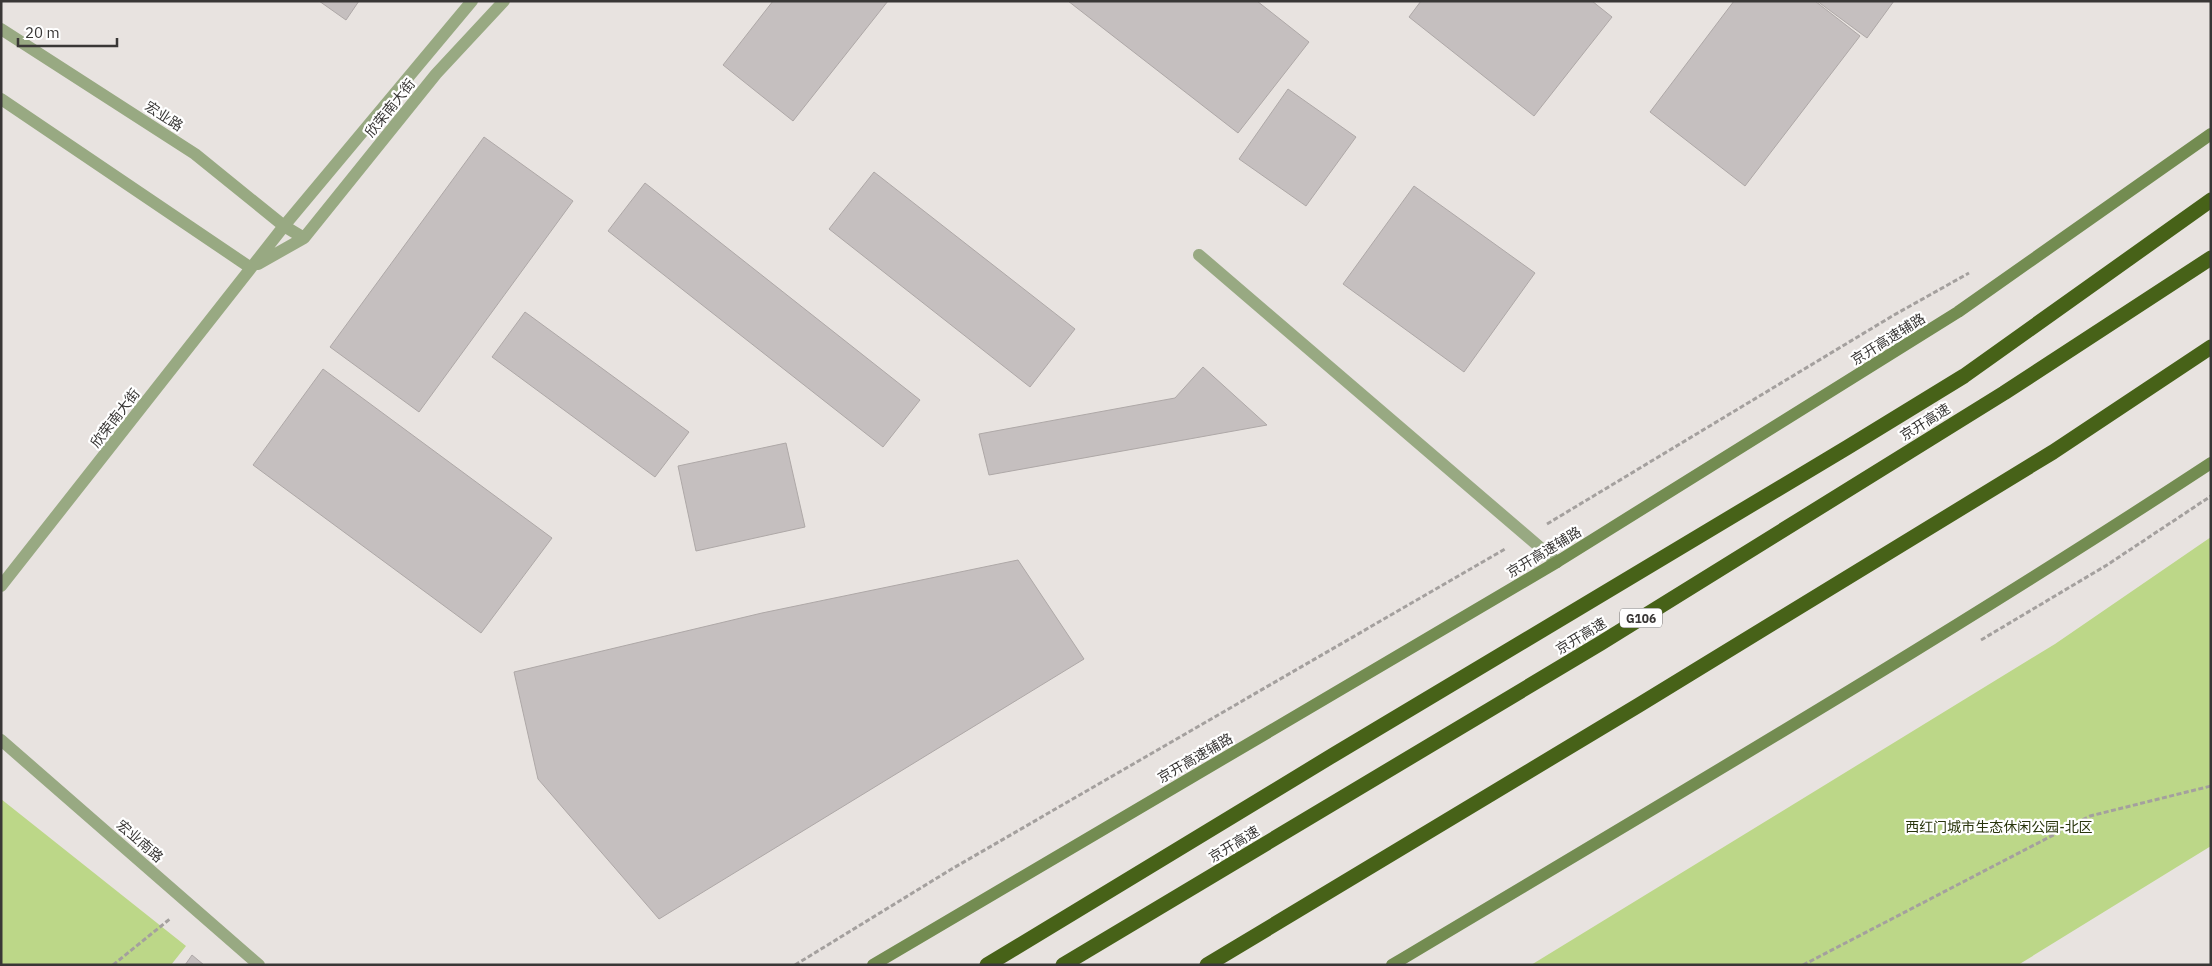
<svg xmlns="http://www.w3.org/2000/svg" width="2212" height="966" font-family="'IBM Plex Sans','Noto Sans SC',sans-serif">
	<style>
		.green { fill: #bcd788 }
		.building { fill: #c5bfbf; stroke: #aea8a7 }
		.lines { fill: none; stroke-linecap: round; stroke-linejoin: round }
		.path { stroke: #a4a09e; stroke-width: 3; stroke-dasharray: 5 2.5; stroke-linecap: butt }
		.service { stroke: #98a982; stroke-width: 12 }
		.minor { stroke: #98a982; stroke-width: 12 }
		.tertiary { stroke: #98a982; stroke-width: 12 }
		.secondary { stroke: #738c51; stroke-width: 12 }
		.motorway { stroke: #476218; stroke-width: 15 }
		.labels { text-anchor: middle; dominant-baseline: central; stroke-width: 4.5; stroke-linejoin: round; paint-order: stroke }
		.shield { fill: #fff; stroke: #747372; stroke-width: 1 }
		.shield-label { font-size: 12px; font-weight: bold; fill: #393736 }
		.street-label { font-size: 14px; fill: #393736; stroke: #fff }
		.park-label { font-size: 14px; fill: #29350c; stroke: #fff }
	</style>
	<rect width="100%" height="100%" fill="#e8e3e0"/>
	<path class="green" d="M2211,537V846L2018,965H1531L2055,644Z
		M1,799L186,946L171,965H1Z"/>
	<path class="building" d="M319,1H359L346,20Z
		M773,1H888L793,121L723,65Z
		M1068,1H1257L1309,42L1238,133Z
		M1421,1H1592L1612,17L1534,116L1409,17Z
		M1734,1H1815L1860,36L1745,186L1650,112Z
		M1817,1H1894L1867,38Z
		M1288,89L1356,137L1306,206L1239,159Z
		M484,137L573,201L419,412L330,347Z
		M874,172L1075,329L1030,387L829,229Z
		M645,183L920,400L883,447L608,231Z
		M1414,186L1535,273L1464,372L1343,284Z
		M525,312L689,432L655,477L492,357Z
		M1203,367L1267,425L989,475L979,434L1175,398Z
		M323,369L552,538L481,633L253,465Z
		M786,443L805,527L696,551L678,466Z
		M1018,560L1084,659L659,919L538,779L514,672L762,613Z
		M192,955L204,965H185Z"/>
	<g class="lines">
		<path class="path" d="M1547,524L1894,315L1969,273
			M1981,640L2107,565L2211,496
			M113,965L171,918
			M795,965L950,870L1505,549
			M1803,965L2090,816L2211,786"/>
		<path class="service" d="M1199,255L1557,562"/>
		<path class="minor" d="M1,740L259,965"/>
		<path class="tertiary" d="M1,29L195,154L284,226L304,238
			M1,99L251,268
			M258,264L304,238L436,74L504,1
			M1,586L284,226L472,1"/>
		<path class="secondary" d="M873,965L1557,562L1958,312L2211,134
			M1392,965C1666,801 1943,639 2211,463"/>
		<path class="motorway" d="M987,965L1335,754L1848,447L1964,376L2211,200
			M1063,965L1601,643L2004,393L2211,258
			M1207,965L1639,705L2053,452L2211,347"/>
	</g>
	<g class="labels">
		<rect class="shield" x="1620" y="608.5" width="42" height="19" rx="4"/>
		<g class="shield-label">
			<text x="1641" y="618">G106</text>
		</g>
		<g class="street-label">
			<text transform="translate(390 108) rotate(-51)">欣荣南大街</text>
			<text transform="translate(164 116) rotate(33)">宏业路</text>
			<text transform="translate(1888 339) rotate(-32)">京开高速辅路</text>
			<text transform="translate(115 418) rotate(-52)">欣荣南大街</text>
			<text transform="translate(1925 422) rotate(-32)">京开高速</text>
			<text transform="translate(1544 552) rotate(-31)">京开高速辅路</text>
			<text transform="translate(1581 636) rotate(-31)">京开高速</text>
			<text transform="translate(1195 758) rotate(-30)">京开高速辅路</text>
			<text transform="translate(140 841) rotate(41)">宏业南路</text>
			<text transform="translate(1234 844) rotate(-31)">京开高速</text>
		</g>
		<g class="park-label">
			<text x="1999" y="827">西红门城市生态休闲公园-北区</text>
		</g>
	</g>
	<rect width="2212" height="966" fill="none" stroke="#393736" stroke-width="5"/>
	<path d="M18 38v8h99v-8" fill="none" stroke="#393736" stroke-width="2.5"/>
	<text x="25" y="38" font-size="15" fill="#393736" stroke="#ffffff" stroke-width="4" paint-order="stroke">20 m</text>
</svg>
